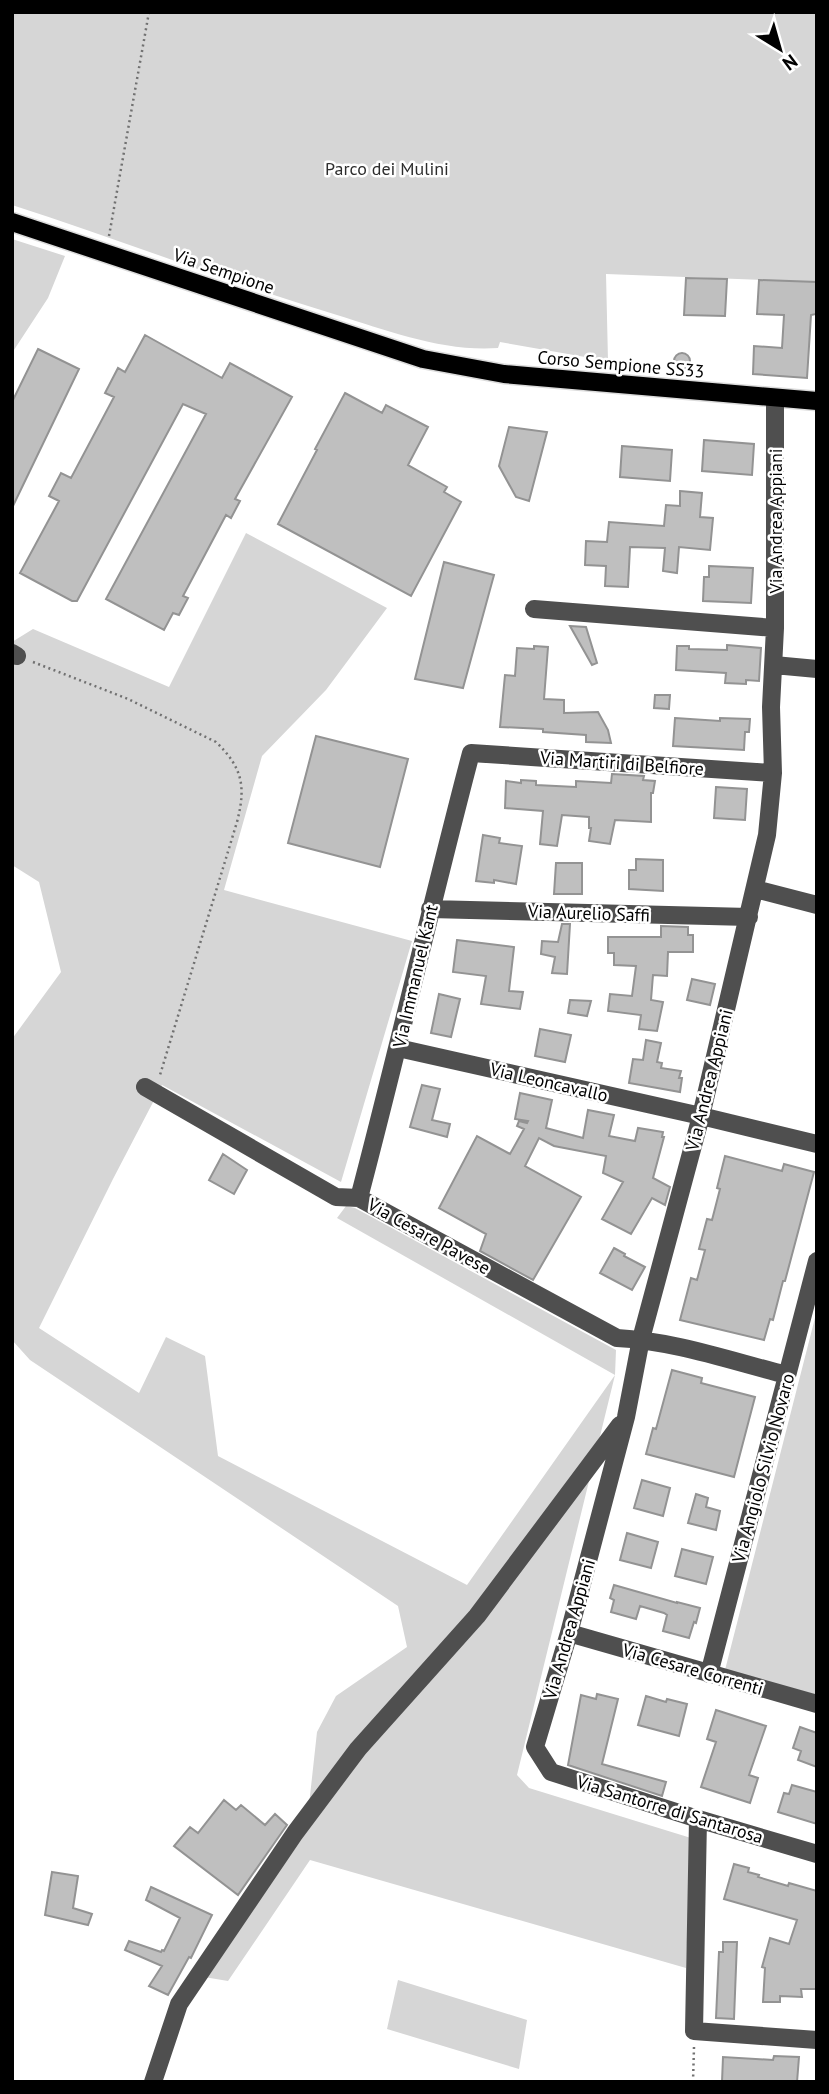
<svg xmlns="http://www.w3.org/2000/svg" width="829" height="2094" font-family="'PT Sans',sans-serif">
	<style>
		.green { fill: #d6d6d6 }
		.building { fill: #bfbfbf; stroke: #939393; stroke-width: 2 }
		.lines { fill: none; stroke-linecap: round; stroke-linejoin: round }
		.major-casing { stroke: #dbdbdb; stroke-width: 21 }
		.path { stroke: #717171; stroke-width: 2.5; stroke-dasharray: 2 3.5; stroke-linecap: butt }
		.minor { stroke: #4f4f4f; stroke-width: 18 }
		.major { stroke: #000; stroke-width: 18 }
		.labels { text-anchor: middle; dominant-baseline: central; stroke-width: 5; stroke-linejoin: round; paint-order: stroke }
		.park-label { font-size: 18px; fill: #2d2d2d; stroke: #fff }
		.street-label { font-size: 18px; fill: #000; stroke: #fff }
	</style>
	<rect width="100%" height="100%" fill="#fff"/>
	<path class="green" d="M12,12H817V282L606,274L608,361L500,342L498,348C443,352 389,331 337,315C228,282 121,240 12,205Z
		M12,239L65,256L48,298L12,353Z
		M246,533L387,608L326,690L262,756L224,890L412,941L341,1182L162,1085L113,1179L39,1328L139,1393L166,1337L205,1356L218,1456L467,1585L615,1375L337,1218L346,1206L355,1208L616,1350L615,1375L517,1775L529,1788L691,1838L686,1968L310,1860L228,1981L198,1976L309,1805L317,1732L336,1696L407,1647L398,1606L30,1360L12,1340V1039L61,972L39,882L12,865V642L33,629L169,687Z
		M817,1310V1695L725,1670Z
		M398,1980L527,2020L519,2069L387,2029Z"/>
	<path class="building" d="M686,278L727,279L725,316L684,315Z
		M759,280L817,282L816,314L811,315L807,378L753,374L754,346L782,348L784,315L757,314Z
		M145,335L222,378L230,363L292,397L235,499L240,501L231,518L226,515L183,596L188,598L179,615L173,613L164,630L106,599L206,414L183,404L77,601H72L20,573L59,501L49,496L61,473L71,478L114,397L105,393L118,368L125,372Z
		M38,349L79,369L12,508V402Z
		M674 361a8 8 0 1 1 16 0a8 8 0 1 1-16 0Z
		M345,393L382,413L386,405L428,427L408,465L447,487L444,492L461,502L411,596L278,524L317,450L315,449Z
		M509,427L547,432L529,501L516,497L499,466Z
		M704,440L754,444L752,475L702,471Z
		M622,446L672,450L670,481L620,477Z
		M680,491L702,493L700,517L713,518L710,550L679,547L677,573L663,571L665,548L630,547L628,587L605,586L606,566L585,565L586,541L607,542L609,522L664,526L666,505L680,506Z
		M444,562L494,575L463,688L415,679Z
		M709,566L753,568L751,603L703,601L704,577H709Z
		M570,626L586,627L597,663L592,665Z
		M727,645L761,648L759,681L746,680V684L725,683L726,673L676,670L677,646H689V649L727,650Z
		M534,646L548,647L544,699L564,700V713L598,712L608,730L611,743L586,742V735L543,732V729L500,727L505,675L515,676L517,648L534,649Z
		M655,695H670L669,709L654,708Z
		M675,718L720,721V718L750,719L749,732H745L744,750L673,746Z
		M316,736L408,759L380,867L288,843Z
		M612,774L644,776L643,780L655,781L653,793H651V822L615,820L610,844L589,841L591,828H589V817L562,815L557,846L540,844L543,811L505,808L506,781L521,783V780L536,781V785L576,787V781L611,783Z
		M716,787L747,789L745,820L714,818Z
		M483,835L500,838L499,843L522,846L516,884L494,880V883L476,881Z
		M636,859L663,860V891L629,889V870H636Z
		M556,863H582V894H554Z
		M562,924H570L567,974L552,973L555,957L541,954L542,941L558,942Z
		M661,926L688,927V935H693V952H668L667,976L653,975L651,1000L663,1002L657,1031L639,1029L641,1015L608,1011L610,994L632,996L636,966L614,965V953H608V937H661Z
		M457,940L514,947L509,991L523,992L520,1009L481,1004L486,976L453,972Z
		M692,979L715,984L710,1005L687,1000Z
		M439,994L460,999L451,1037L431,1033Z
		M570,1000L591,1001L587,1016L568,1013Z
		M540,1029L571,1035L565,1062L535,1056Z
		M646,1040L661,1043L657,1062L662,1063L661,1068L681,1071L679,1078H682L680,1092L629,1083L633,1059L643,1060Z
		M422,1085L440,1089L432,1120L450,1124L447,1137L410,1127Z
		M520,1093L552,1100L546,1128L583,1138L588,1110L614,1115L609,1136L635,1141L638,1128L663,1132L662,1137H664L653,1178L670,1187L665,1205L652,1198L631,1234L602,1219L623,1182L603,1173L606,1156L554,1146L539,1138L525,1166L581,1197L533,1280L480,1251L486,1234L439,1208L477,1136L510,1154L524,1129L517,1126L519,1121L527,1123L528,1121L515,1119Z
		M223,1154L247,1170L234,1194L209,1180Z
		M725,1156L782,1171L784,1164L814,1172L785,1281H783L773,1320L770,1319L764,1340L680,1320L691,1278L697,1280L705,1250L699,1249L707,1219L712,1220L720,1189L717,1188Z
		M614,1248L625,1254L624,1256L645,1267L632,1290L600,1273Z
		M672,1370L702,1378L701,1383L755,1397L734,1477L646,1454L653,1428L656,1429Z
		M642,1480L670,1488L663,1516L634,1508Z
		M696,1494L708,1498L706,1507L720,1511L716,1530L688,1523Z
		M627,1533L658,1542L651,1568L620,1560Z
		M682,1549L713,1557L706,1584L675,1576Z
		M614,1585L677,1603V1602L700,1608L696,1623L694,1622L689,1638L663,1631L667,1615L664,1613L640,1606L636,1619L611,1612L614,1600L610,1598Z
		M597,1694L618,1699L602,1764L666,1782L662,1796L568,1765L581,1695L596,1699Z
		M646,1696L666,1702L667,1699L687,1704L679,1736L638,1725Z
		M716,1710L766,1726L749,1775L758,1778L750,1803L701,1787L716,1742L707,1739Z
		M800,1727L817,1733V1767L798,1760L801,1751L793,1748Z
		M792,1785L817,1792V1824L778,1812L784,1793L789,1794Z
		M224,1800L236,1810L241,1805L265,1825L275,1814L287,1825L238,1895L174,1846L190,1827L198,1833Z
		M734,1864L749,1868L748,1872L759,1875L758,1877L788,1886L789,1883L817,1891V1989H801L802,1997L780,1996V2002H763L765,1968L762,1967L770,1938L789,1944L797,1920L724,1899Z
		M52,1872L78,1876L73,1908L92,1914L88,1925L45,1915Z
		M151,1887L212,1915L191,1958L189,1957L168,1995L149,1986L162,1966L125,1950L129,1941L161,1952L162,1950L164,1951L180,1918L146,1900Z
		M723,1942H737L734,2019L716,2018L719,1952H723Z
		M774,2056L799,2057L797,2082H722L723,2057L773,2060Z"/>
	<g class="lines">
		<g class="major-casing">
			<path id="major" d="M12,222L423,359L504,374L817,401"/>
		</g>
		<path class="path" d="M109,236L149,12
			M33,662L128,699L216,742C243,768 246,787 237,822L160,1075
			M693,2082L694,2047"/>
		<path class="minor" d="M775,398V628L771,707L773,773L767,835L701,1116L641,1339L626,1417L569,1633L535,1747L551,1772L698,1819L817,1854
			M534,609L775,628
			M12,653L17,656
			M774,665L817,669
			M755,889L817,905
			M430,909L749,917
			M398,1048L701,1116L817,1144
			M145,1087L336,1197L359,1198L617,1338C674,1341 731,1361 787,1375
			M359,1198C398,1050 432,901 471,753L773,773
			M569,1633L817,1704
			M709,1674L817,1261
			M698,1819L694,2031L817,2040
			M153,2082L179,2004L295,1833L358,1749L477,1616L620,1425"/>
		<use href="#major" class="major"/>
	</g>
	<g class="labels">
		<g class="park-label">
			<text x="387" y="168">Parco dei Mulini</text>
		</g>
		<g class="street-label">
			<text transform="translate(224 271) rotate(19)">Via Sempione</text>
			<text transform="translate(621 364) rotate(5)">Corso Sempione SS33</text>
			<text transform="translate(775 521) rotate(-90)">Via Andrea Appiani</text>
			<text transform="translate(622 763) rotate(4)">Via Martiri di Belfiore</text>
			<text transform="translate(589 913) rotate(2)">Via Aurelio Saffi</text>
			<text transform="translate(415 976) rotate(-77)">Via Immanuel Kant</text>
			<text transform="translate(709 1080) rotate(-76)">Via Andrea Appiani</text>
			<text transform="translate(549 1082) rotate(13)">Via Leoncavallo</text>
			<text transform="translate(429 1236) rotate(29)">Via Cesare Pavese</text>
			<text transform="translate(763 1468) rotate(-75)">Via Angiolo Silvio Novaro</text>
			<text transform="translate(569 1629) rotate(-74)">Via Andrea Appiani</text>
			<text transform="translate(693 1669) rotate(16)">Via Cesare Correnti</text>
			<text transform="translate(670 1809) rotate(17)">Via Santorre di Santarosa</text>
		</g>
	</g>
	<rect width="829" height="2094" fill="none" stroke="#000000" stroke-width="28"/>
	<g transform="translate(780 49) rotate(143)" stroke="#ffffff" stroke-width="5" paint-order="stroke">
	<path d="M0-5L12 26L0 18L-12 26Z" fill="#000000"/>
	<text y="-10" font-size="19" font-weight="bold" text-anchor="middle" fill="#000000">N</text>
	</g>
</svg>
